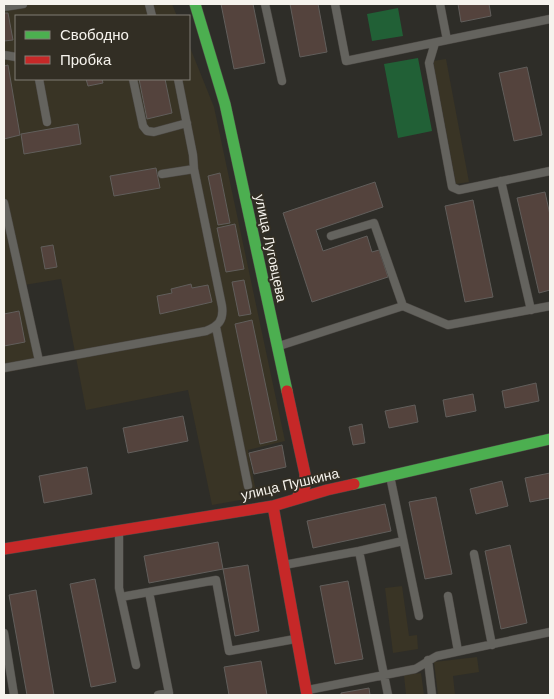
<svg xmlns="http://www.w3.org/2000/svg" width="554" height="699" font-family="Helvetica,sans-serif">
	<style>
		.built { fill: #393425 }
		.green { fill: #216036 }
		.building { fill: #54433d; stroke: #615e5b }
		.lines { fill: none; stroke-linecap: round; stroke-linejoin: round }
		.lane-casing { stroke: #4c4945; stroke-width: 9 }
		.fast-casing { stroke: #4c4945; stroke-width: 12 }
		.jam-casing { stroke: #4c4945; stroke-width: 12 }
		.lane { stroke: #64635e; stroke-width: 8 }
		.fast { stroke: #4caf50; stroke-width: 11 }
		.jam { stroke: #c62828; stroke-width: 11 }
		.labels { text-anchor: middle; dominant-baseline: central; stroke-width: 4; stroke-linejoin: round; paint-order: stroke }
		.street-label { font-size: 14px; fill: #f6f3ed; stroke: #322e24 }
	</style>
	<rect width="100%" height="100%" fill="#2e2d28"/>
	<path class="built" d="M4,4H172L177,16H16V79H189V45L214,107L285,441L248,450L257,497L212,505L188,390L86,410L61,279L24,285L39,366L4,373Z
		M446,59L469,182L456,184L433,61Z
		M402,586L409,636L417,635L418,649L393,653L385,588Z
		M477,657L479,672L453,676L455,695H438L434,662Z
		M421,673L424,695H406L404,675Z"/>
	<path class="green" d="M398,8L403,36L372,41L367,14Z
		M418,58L432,131L398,138L384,64Z"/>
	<path class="building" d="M221,4H253L265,63L234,69Z
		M290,4H318L327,52L300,57Z
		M458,4H489L491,16L461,22Z
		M4,13H8L13,40L4,41Z
		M8,65L20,135L4,139V66Z
		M527,67L542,135L514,141L499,73Z
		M86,79H102L103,83L88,86Z
		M139,79H165L172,113L147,119Z
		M78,124L81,144L24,154L21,134Z
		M156,168L160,188L114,196L110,176Z
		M220,173L230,223L218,225L208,176Z
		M375,182L383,207L316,230L323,251L367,236L372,252L379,250L388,277L312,302L283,213Z
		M545,192L550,215V290L539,293L517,198Z
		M473,200L493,297L465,302L445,206Z
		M235,224L244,269L226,272L217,228Z
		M53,245L57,267L45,269L41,247Z
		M244,280L251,314L239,316L232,282Z
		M191,284L192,288L208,285L212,302L160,314L157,296L172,293L171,289Z
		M19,311L25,342L4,346V314Z
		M252,320L277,440L260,444L235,324Z
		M536,383L539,401L505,408L502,391Z
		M473,394L476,411L446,417L443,400Z
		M415,405L418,422L389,428L385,411Z
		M183,416L188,441L128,453L123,428Z
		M362,424L365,443L353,445L349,427Z
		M282,445L286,467L254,474L249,453Z
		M87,467L92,494L44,503L39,476Z
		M550,473V498L530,502L525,478Z
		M502,481L508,506L476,514L470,489Z
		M436,497L452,574L425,579L409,502Z
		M385,504L391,531L313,548L307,521Z
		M218,542L223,569L149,583L144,556Z
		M510,545L527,623L501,629L485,551Z
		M248,565L259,631L235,636L223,569Z
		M95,579L116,682L91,687L70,584Z
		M348,581L363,659L335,664L320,586Z
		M36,590L54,695H27L9,595Z
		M261,661L267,695H229L224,667Z
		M369,688L370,695H341V693Z"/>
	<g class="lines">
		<g class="lane-casing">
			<path id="lane" d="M149,4L152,16
				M265,4L282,81
				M335,4L346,61L447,40L440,4
				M4,7L23,4
				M447,40L550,19
				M435,43L429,63L452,187L459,190L550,171
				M4,55L16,57
				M39,79L47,122
				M133,79L143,126L147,131L154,132L187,123
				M162,174L194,169
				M501,181L531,310
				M4,203L39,361
				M331,236L374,223L403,306
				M216,327L248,486
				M279,346L403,306L448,325L550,306
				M4,368L206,331C218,326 224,321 222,306L194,169L193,155L178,79
				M390,476L419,616
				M119,531V588L136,665
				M359,551L403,541
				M474,554L492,645
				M284,565L359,551L388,695
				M448,596L458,651
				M121,597L149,592
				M4,633L14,695
				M428,660L432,695
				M308,690L415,669C423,665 429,660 437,656L550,632
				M158,695L169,693L149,592L216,580L229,651L295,639"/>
		</g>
		<g class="fast-casing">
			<path id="fast" d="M195,4L225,104L287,391
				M354,484L550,439"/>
		</g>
		<g class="jam-casing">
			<path id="jam" d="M287,391L305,474V486L296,499
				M273,506L307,695
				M4,549L273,506L327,490L354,484"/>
		</g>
		<use href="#lane" class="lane"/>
		<use href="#fast" class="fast"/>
		<use href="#jam" class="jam"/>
	</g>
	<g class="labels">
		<g class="street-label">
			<text transform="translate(271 248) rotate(78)">улица Луговцева</text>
			<text transform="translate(290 484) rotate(-13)">улица Пушкина</text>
		</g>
	</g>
	<rect width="554" height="699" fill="none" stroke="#f6f3ed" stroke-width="10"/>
	<rect x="15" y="15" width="175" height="65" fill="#322e24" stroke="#807d74"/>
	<rect x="25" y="31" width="25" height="8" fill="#4caf50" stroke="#807d74"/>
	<text x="60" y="40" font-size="15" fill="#f6f3ed">Свободно</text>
	<rect x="25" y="56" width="25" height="8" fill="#c62828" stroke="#807d74"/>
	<text x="60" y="65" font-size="15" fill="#f6f3ed">Пробка</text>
</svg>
